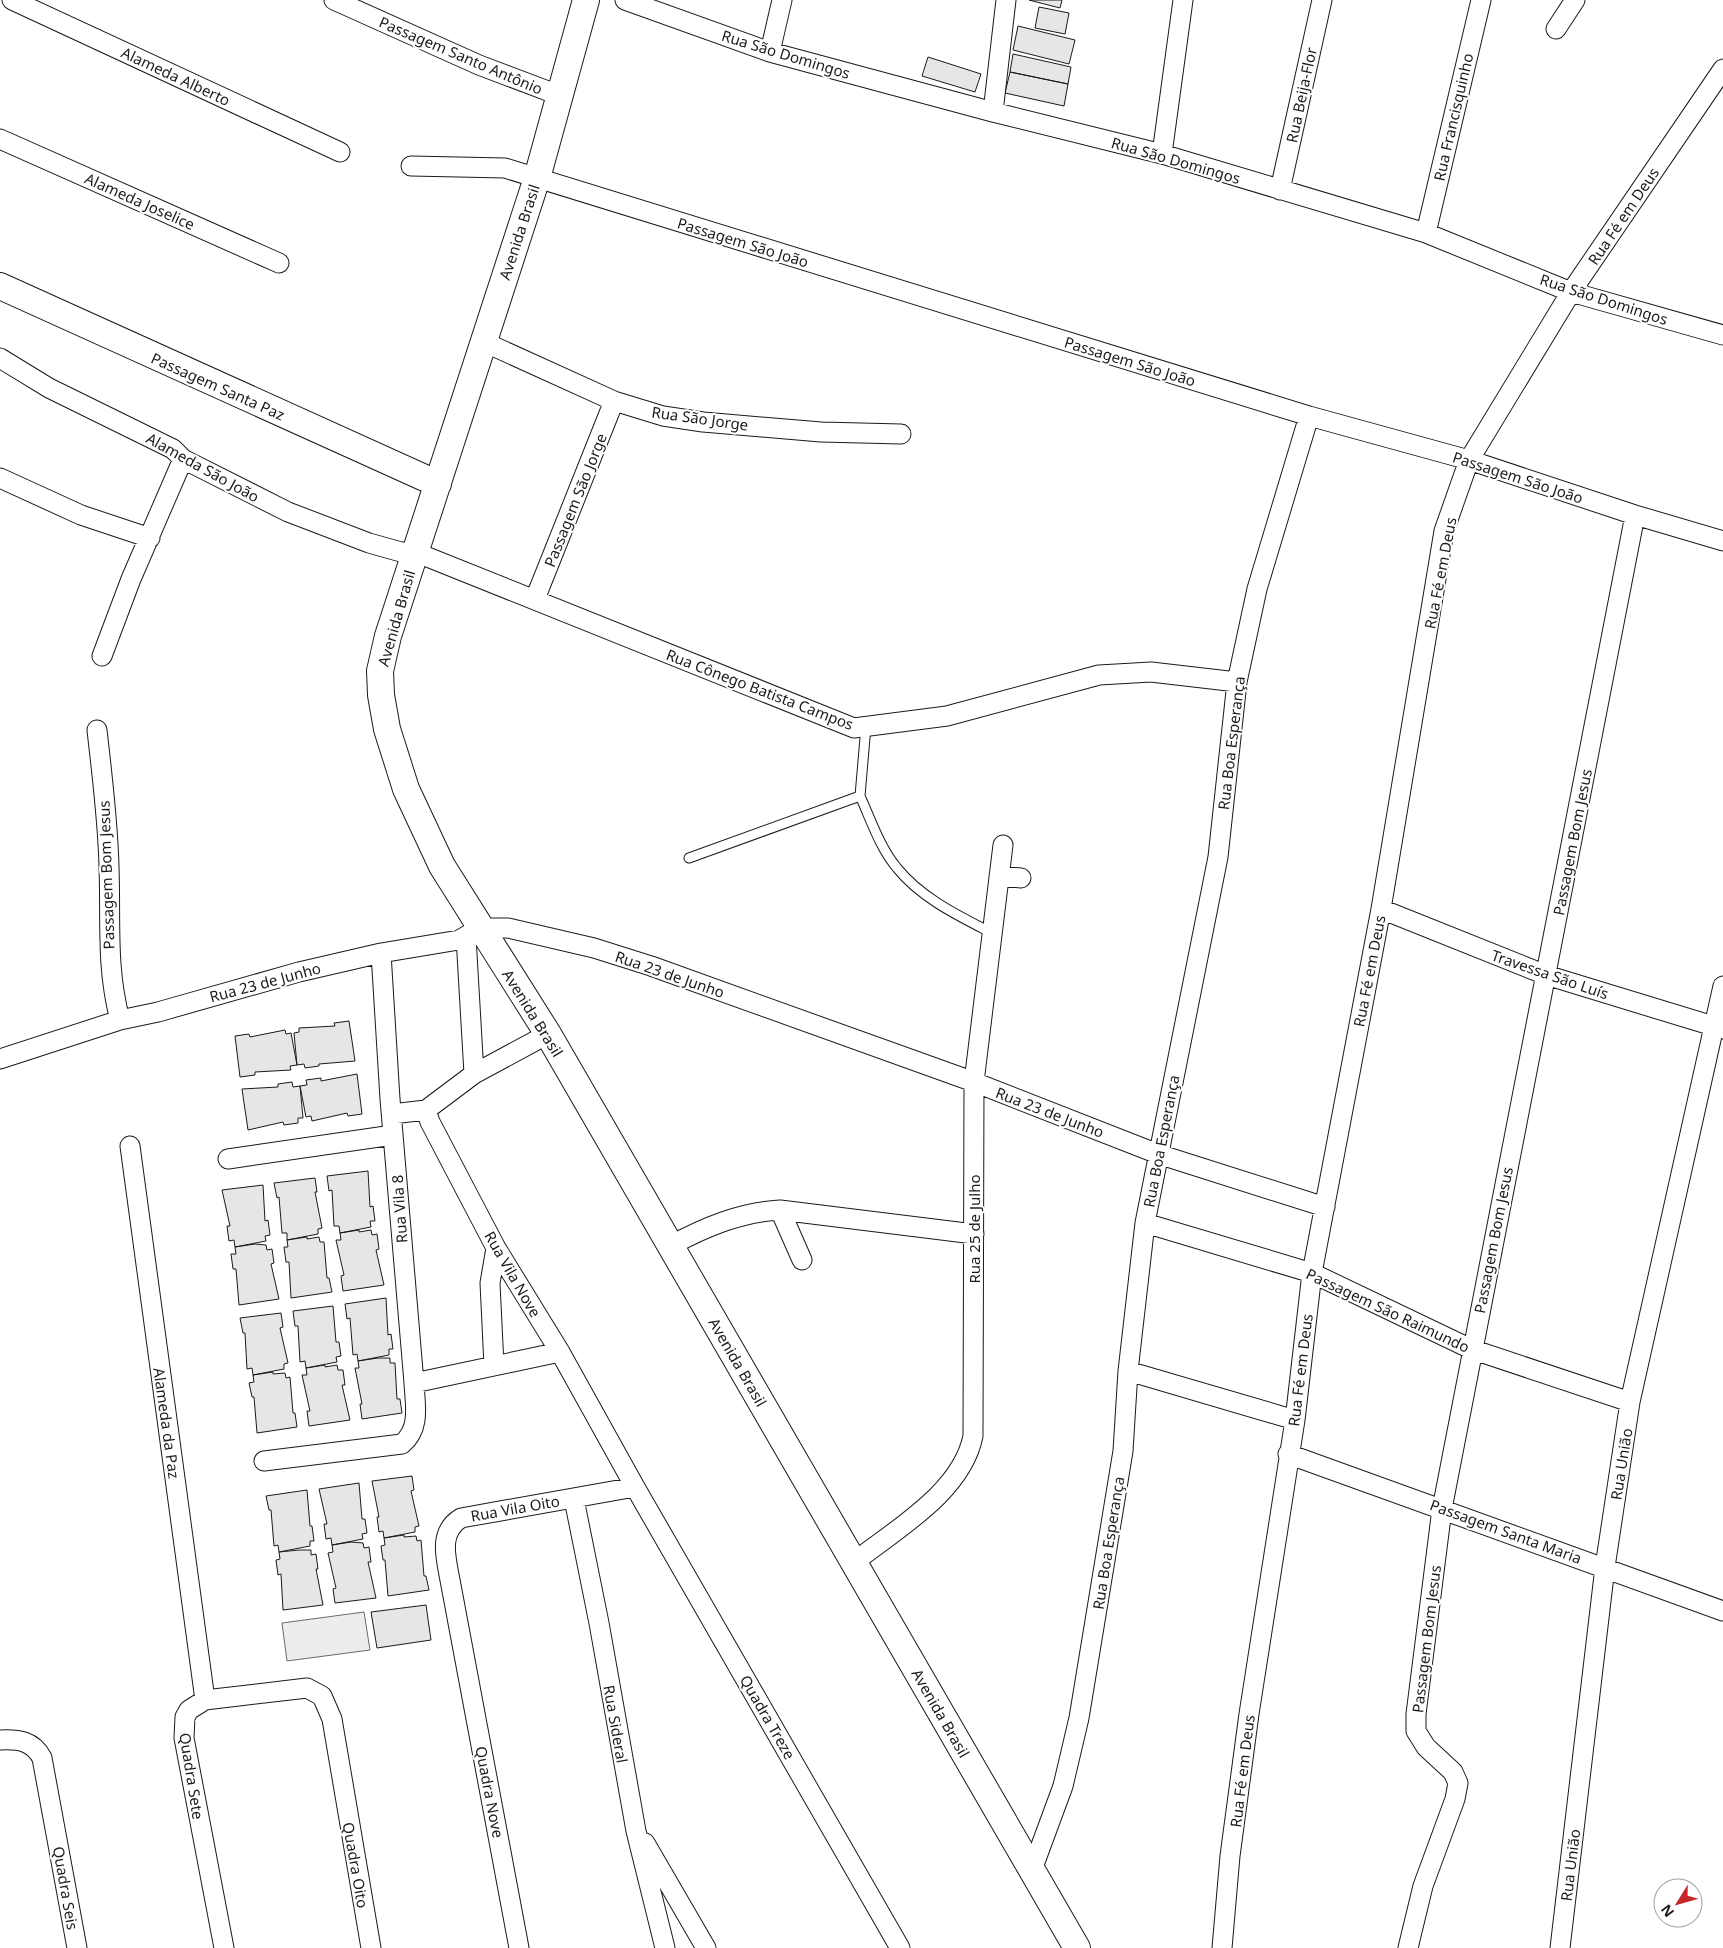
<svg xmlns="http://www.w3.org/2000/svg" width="1723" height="1948" font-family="'Noto Sans',sans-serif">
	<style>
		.built { fill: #ededed; stroke: #6a6a6a }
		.building { fill: #e6e6e6; stroke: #1a1a1a }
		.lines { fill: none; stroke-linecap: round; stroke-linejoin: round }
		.lane-casing { stroke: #1a1a1a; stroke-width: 11 }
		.street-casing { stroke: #1a1a1a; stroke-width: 21 }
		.secondary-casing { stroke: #1a1a1a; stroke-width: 28 }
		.lane { stroke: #fff; stroke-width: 9 }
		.street { stroke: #fff; stroke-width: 19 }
		.secondary { stroke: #fff; stroke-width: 26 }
		.labels { text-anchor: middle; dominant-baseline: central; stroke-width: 4; stroke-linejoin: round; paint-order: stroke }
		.street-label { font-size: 15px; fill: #1a1a1a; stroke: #fff }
	</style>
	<rect width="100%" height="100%" fill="#fff"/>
	<path class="built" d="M364,1612L370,1650L287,1661L282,1623Z"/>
	<path class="building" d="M1029,0H1062L1060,8Z
		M1039,7L1069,13L1065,34L1035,28Z
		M1018,26L1075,40L1069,64L1013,50Z
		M1013,54L1071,67L1068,84L1010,72Z
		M928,57L981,74L975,92L922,76Z
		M1010,72L1068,84L1064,106L1005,93Z
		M349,1021L355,1061L319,1064V1066L305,1068L304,1064L297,1065L294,1033L299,1032V1028L335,1026L334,1023Z
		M285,1030L286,1034L291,1033L297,1065L290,1066L291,1070L255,1072V1075L240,1077L235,1036L249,1034L250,1037Z
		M357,1074L362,1114L348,1116L347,1113L312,1121L311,1116L306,1117L300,1086L307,1085L306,1080L321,1078V1081Z
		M292,1082L293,1087L300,1086L303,1118H298V1123L284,1125L283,1122L248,1130L242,1089L278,1087V1084Z
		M368,1171L370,1207L373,1206L375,1221H370L371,1227L340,1233L339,1226H334L332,1190L329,1191L327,1176Z
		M315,1178L317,1192H315L322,1228L318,1229V1234L287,1240V1233H282L279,1197L277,1198L274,1183Z
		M263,1185L265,1221L268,1220L270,1235L265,1236L266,1241L235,1247L234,1240L229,1241L227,1226H230L222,1190Z
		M359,1230V1232L371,1230L372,1235L377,1234L379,1249L376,1250L384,1285L343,1291L341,1276L344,1275L336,1240H341L340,1233Z
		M307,1237V1239L319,1237L320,1242H324L327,1278H329L332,1292L291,1298L289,1262H286L284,1247H288L287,1240Z
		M255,1244L266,1245L267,1250L272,1249L274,1263L271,1264L279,1299L239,1305L236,1269H233L231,1254H236L235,1247Z
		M386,1298L388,1335L391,1334L393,1349H389V1355L358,1361L357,1354L353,1355L350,1318L347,1319L345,1304Z
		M333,1306L336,1342H339L341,1356L336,1357L337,1362L306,1368L305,1361L300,1362L298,1326H295L293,1311Z
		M281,1313L283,1327L280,1328L288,1363L284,1364V1369L253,1375L252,1368L247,1369L245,1333H243L240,1318Z
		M378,1358H390V1363H395L397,1399H400L402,1413L362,1419L360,1404H362L355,1368H359L358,1361Z
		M325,1365V1367L337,1365L338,1370H343L345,1385H342L350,1420L309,1426L307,1411H310L302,1375H307L306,1368Z
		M273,1372V1374L285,1373L286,1378L290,1377L293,1413H295L297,1427L257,1433L254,1397H252L249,1383L254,1382L253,1375Z
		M412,1476L414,1490L411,1491L419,1526L415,1527V1532L384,1538L383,1531L379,1532L377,1517H379L372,1481Z
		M359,1483L362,1519H365L367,1533L362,1534L363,1539L332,1545L331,1538L326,1539L324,1524H327L319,1489Z
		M307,1490L310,1526H312L314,1541H310V1546L279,1552L278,1545L274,1546L271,1510H269L266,1496Z
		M404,1535V1537L416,1536L417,1541L421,1540L424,1576H426L429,1590L388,1596L385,1560H383L381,1546L385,1545L384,1538Z
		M351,1542L363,1543L364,1548L369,1547L371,1562H368L376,1598L335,1603L333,1589L336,1588L328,1553L333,1552L332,1545Z
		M299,1550H311V1555L316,1554L318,1569H316L323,1605L283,1610L281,1574L278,1575L276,1560L280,1559L279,1552Z
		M426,1605L431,1640L377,1648L371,1612Z"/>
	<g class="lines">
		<g class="lane-casing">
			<path id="lane" d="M860,796C871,820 880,848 897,868C921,898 959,916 992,933
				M689,858L860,796L866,726"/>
		</g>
		<g class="street-casing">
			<path id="street" d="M12,0L340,152
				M334,0L479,65L561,96
				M625,0L770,52L993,112L1162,154L1426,233L1571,292L1723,335
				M1556,29L1575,0
				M770,52L782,0
				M993,112L1006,0
				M0,139L279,263
				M1162,154L1183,0
				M411,166L505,168L1309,416L1469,460L1635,515L1723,541
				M1280,190L1322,0
				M1426,233L1481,0
				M484,342L614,401L663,416L703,422L821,432L901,434
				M0,358L49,388L173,449L183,459L288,512L369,543L401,552H415L854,728L947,716L1099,675L1151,672L1237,682
				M0,478L81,515L150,538
				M535,599L614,401
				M102,656L131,579L183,459
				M97,730C102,775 108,821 109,867C111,921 106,967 120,1020
				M999,876L1021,878
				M1381,909L1546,975L1723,1029
				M466,937L474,1074L426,1110L430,1122L496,1248L560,1352L635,1487L900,1948
				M381,953L390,1099L414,1383L560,1352
				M0,1059L120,1020L158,1012L299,972L381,953L459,940L480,928H508L594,948L651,966L974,1082L1158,1154L1325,1207
				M474,1074L548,1034
				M392,1114L426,1110
				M130,1146L205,1700
				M228,1159L393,1135
				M780,1210L802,1260
				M1145,1223L1312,1273L1471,1349L1630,1402
				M670,1246C705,1227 741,1212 780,1210L974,1234
				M494,1366L490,1283L496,1248
				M1128,1371L1295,1420
				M1288,1454L1723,1611
				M264,1461L402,1444C421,1428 415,1405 414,1383
				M574,1499L599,1623L636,1831L665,1948
				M853,1563C896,1529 962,1492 973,1436L974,1082L1003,845
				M0,1740C19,1739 33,1741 42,1758L77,1948
				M645,1843L706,1948
				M1032,1870L1063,1786L1079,1718L1123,1451L1128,1371L1145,1223L1218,857L1237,682L1257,589L1309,416
				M224,1948L184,1738L185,1717L189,1710L205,1700L307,1688L322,1696L332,1719L371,1948
				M519,1948L450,1580C446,1558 438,1532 461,1518L635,1487
				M1222,1948L1230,1856L1249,1714L1295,1420L1312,1273L1381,909L1444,531L1469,460L1571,292L1723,69
				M1408,1948L1423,1886L1455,1799L1458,1783L1453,1772L1426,1747L1416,1731V1714L1442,1509L1635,515
				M1560,1948L1605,1567L1630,1402L1723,986"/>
		</g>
		<g class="secondary-casing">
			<path id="secondary" d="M586,0L537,178L388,636L380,671L381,695L387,729L406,789L442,866L548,1034L1077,1948
				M0,286L438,484"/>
		</g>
		<use href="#lane" class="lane"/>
		<use href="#street" class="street"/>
		<use href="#secondary" class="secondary"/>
	</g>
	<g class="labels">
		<g class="street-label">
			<text transform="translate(786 54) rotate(17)">Rua São Domingos</text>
			<text transform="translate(461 55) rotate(23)">Passagem Santo Antônio</text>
			<text transform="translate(176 76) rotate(25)">Alameda Alberto</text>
			<text transform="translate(1301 95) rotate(-78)">Rua Beija-Flor</text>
			<text transform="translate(1453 117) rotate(-77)">Rua Francisquinho</text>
			<text transform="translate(1176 160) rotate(16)">Rua São Domingos</text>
			<text transform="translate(140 201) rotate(24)">Alameda Joselice</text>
			<text transform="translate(1623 216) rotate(-56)">Rua Fé em Deus</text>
			<text transform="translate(519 232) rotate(-72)">Avenida Brasil</text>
			<text transform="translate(743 242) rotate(17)">Passagem São João</text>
			<text transform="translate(1604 299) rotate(18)">Rua São Domingos</text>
			<text transform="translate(1130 361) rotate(17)">Passagem São João</text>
			<text transform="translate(218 386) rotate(24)">Passagem Santa Paz</text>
			<text transform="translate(700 418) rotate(8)">Rua São Jorge</text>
			<text transform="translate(203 467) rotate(29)">Alameda São João</text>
			<text transform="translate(1518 477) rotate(18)">Passagem São João</text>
			<text transform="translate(575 500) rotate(-68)">Passagem São Jorge</text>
			<text transform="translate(1440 573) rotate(-79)">Rua Fé em Deus</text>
			<text transform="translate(396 618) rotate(-74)">Avenida Brasil</text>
			<text transform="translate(760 689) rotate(21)">Rua Cônego Batista Campos</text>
			<text transform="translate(1231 743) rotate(-83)">Rua Boa Esperança</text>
			<text transform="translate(1572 842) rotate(-79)">Passagem Bom Jesus</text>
			<text transform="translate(106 875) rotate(-92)">Passagem Bom Jesus</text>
			<text transform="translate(1369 971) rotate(-79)">Rua Fé em Deus</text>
			<text transform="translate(670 974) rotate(19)">Rua 23 de Junho</text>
			<text transform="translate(1550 974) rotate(19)">Travessa São Luís</text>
			<text transform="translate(265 982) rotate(-15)">Rua 23 de Junho</text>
			<text transform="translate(533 1013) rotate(58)">Avenida Brasil</text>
			<text transform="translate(1050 1112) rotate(21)">Rua 23 de Junho</text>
			<text transform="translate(1161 1141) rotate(-79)">Rua Boa Esperança</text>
			<text transform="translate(399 1209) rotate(-94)">Rua Vila 8</text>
			<text transform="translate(974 1229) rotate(-90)">Rua 25 de Julho</text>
			<text transform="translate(1493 1240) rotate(-79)">Passagem Bom Jesus</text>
			<text transform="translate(513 1274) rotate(60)">Rua Vila Nove</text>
			<text transform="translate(1388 1310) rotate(25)">Passagem São Raimundo</text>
			<text transform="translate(738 1362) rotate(60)">Avenida Brasil</text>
			<text transform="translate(1300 1370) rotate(-83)">Rua Fé em Deus</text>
			<text transform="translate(167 1423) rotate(82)">Alameda da Paz</text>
			<text transform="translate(1621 1464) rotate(-81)">Rua União</text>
			<text transform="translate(515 1508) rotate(-10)">Rua Vila Oito</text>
			<text transform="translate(1506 1531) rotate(20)">Passagem Santa Maria</text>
			<text transform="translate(1108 1543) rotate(-81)">Rua Boa Esperança</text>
			<text transform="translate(1426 1639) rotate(-83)">Passagem Bom Jesus</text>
			<text transform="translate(941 1713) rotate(60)">Avenida Brasil</text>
			<text transform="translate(768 1717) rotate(60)">Quadra Treze</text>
			<text transform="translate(616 1724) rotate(80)">Rua Sideral</text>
			<text transform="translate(1242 1771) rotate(-83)">Rua Fé em Deus</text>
			<text transform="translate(192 1776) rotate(81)">Quadra Sete</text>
			<text transform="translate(490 1792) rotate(79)">Quadra Nove</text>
			<text transform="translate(356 1865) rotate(80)">Quadra Oito</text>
			<text transform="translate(1570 1865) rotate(-83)">Rua União</text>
			<text transform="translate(66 1888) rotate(80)">Quadra Seis</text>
		</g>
	</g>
	<g transform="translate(1678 1903) rotate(233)"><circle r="24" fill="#ffffff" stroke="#a3a3a3"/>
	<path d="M0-4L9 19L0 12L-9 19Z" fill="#c62828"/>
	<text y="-8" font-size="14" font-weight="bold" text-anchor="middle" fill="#1a1a1a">N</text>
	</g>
</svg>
